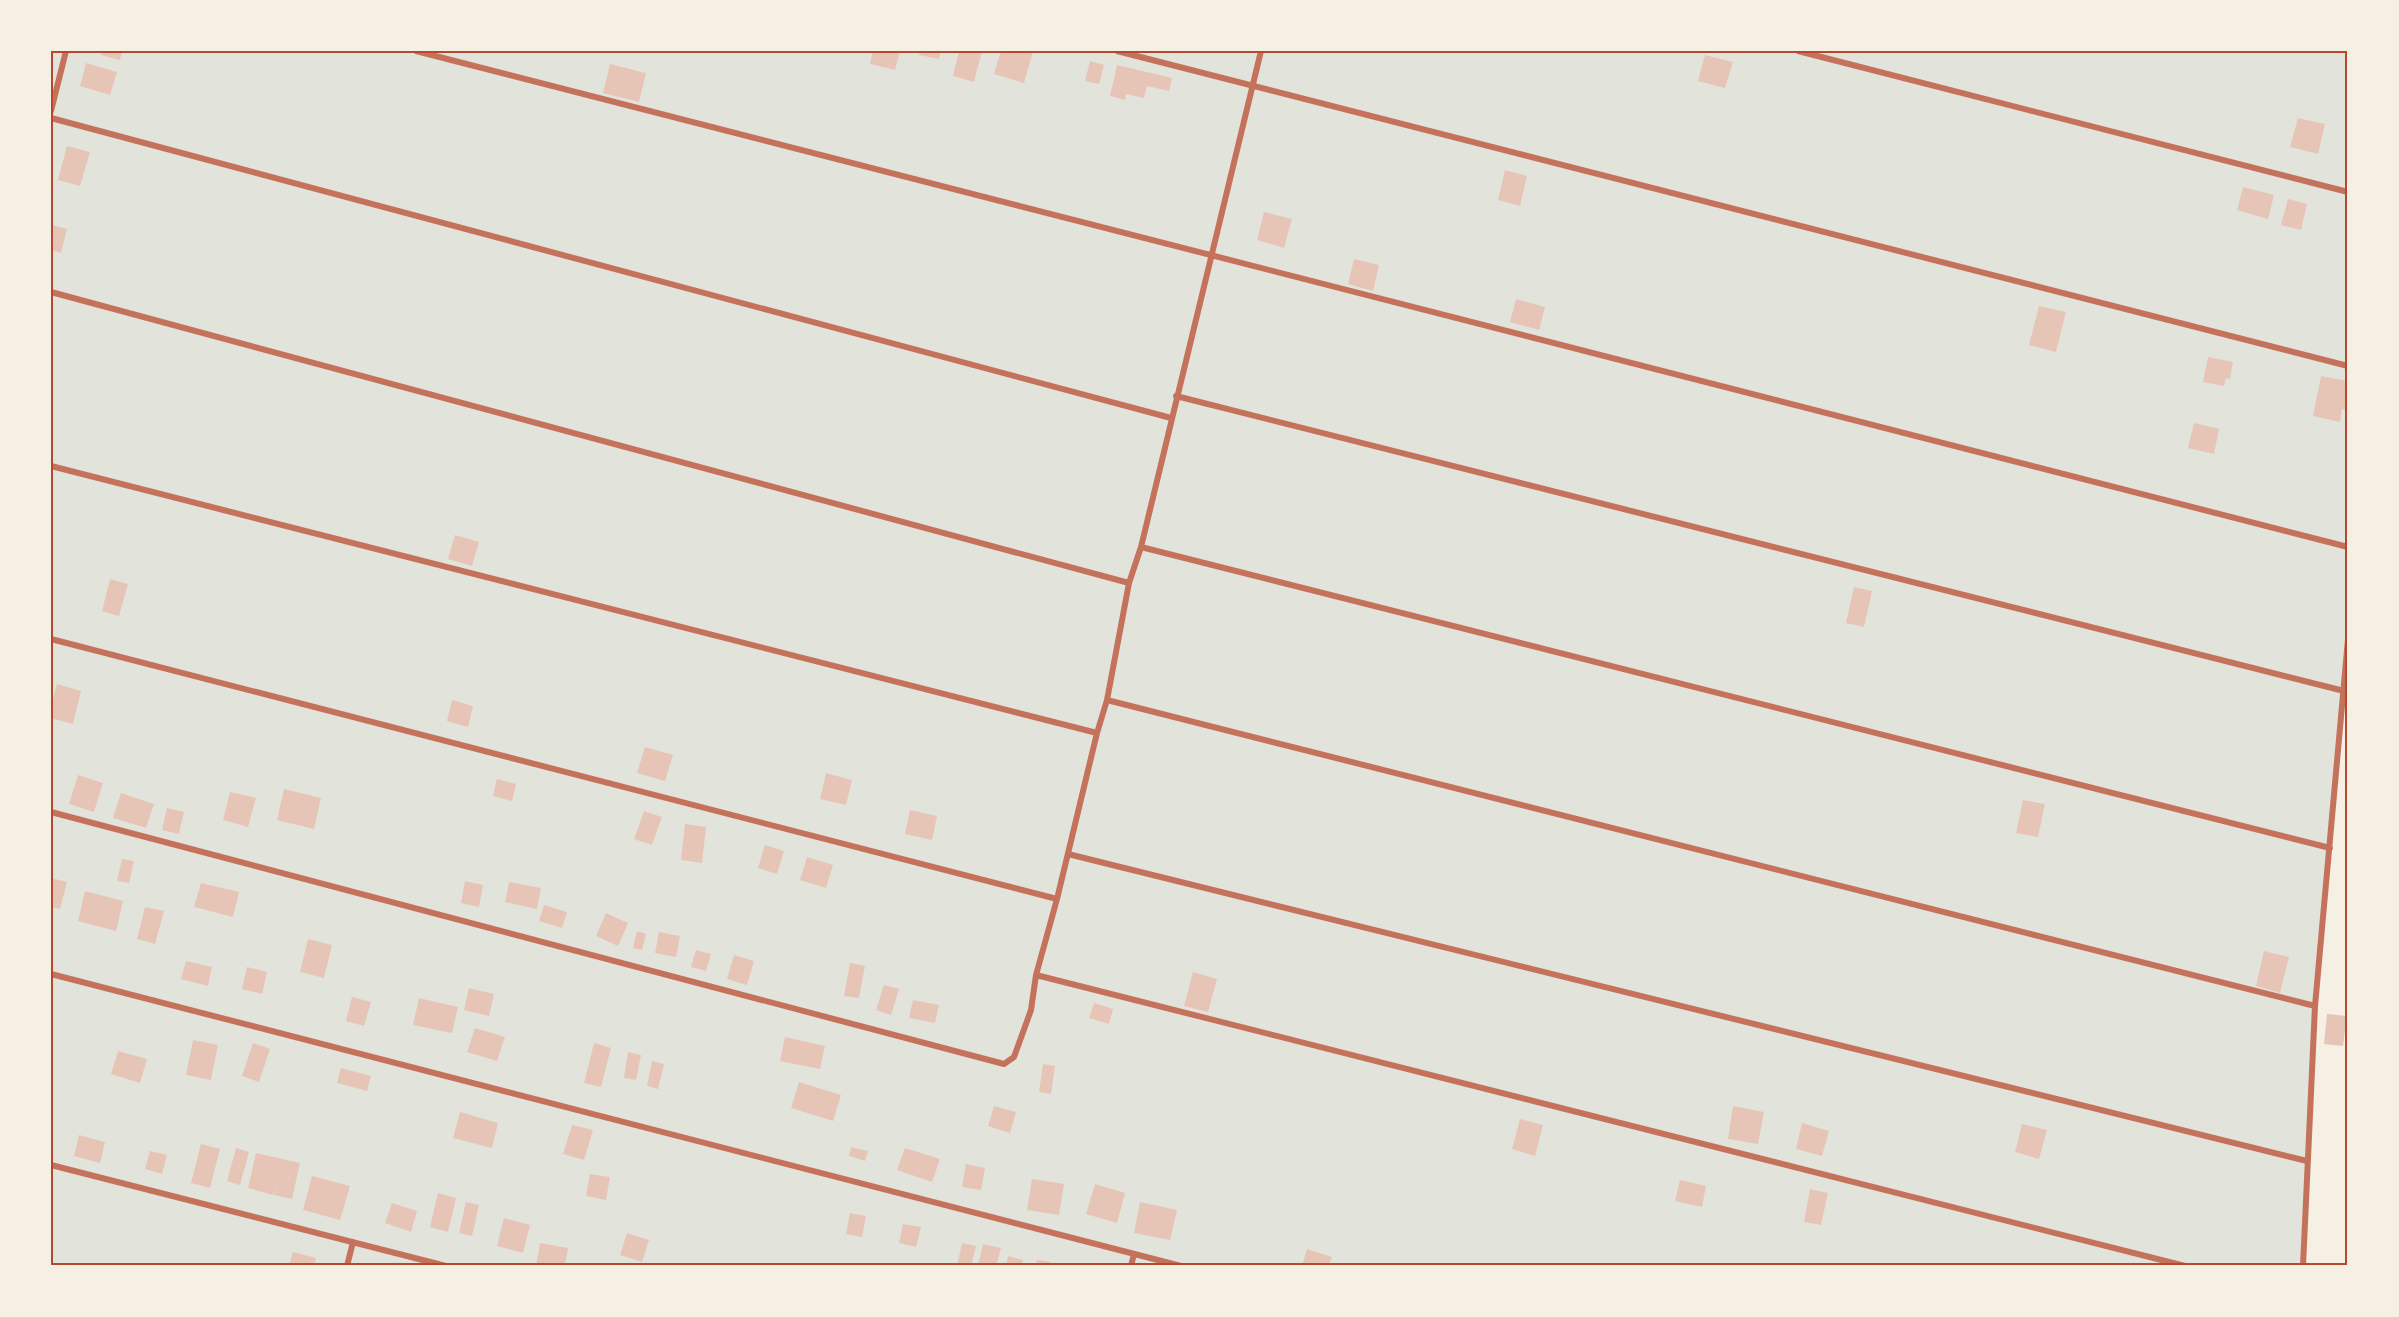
<svg xmlns="http://www.w3.org/2000/svg" width="2399" height="1317" font-family="Mulish,sans-serif">
	<style>
		.green { fill: #e2e4dc }
		.building { fill: #e6c5b7 }
		.lines { fill: none; stroke-linecap: round; stroke-linejoin: round }
		.minor { stroke: #c5725c; stroke-width: 6 }
		.neatline { fill: none; stroke: #b5482f; stroke-width: 2 }
	</style>
	<rect width="100%" height="100%" fill="#f6efe4"/>
	<path class="green" d="M51,51H2348V639L2315,1006L2303,1266H51Z"/>
	<path class="building" d="M102,51H122L120,60L101,55Z
		M873,51H900L895,70L870,64Z
		M920,51H941L939,59L919,55Z
		M959,51H982L974,82L953,76Z
		M1001,51H1033L1024,83L994,74Z
		M1705,55L1733,62L1725,88L1698,81Z
		M1090,61L1104,65L1099,84L1085,81Z
		M86,63L117,72L110,95L80,86Z
		M610,64L646,73L639,102L603,93Z
		M1117,65L1172,78L1169,91L1147,86L1144,98L1126,94L1125,100L1110,96Z
		M2298,118L2325,124L2318,154L2290,147Z
		M67,146L90,152L80,186L58,180Z
		M1505,170L1527,176L1520,206L1498,200Z
		M2243,187L2274,195L2268,219L2237,210Z
		M2288,199L2307,204L2301,230L2281,225Z
		M1264,212L1292,219L1284,248L1257,240Z
		M51,225L67,229L61,253L51,250Z
		M1354,259L1379,265L1373,291L1348,284Z
		M1516,299L1545,307L1539,330L1510,322Z
		M2039,306L2066,312L2056,352L2029,345Z
		M2208,357L2233,362L2230,379L2226,378L2224,386L2203,382Z
		M2321,376L2348,381V410L2342,409L2340,422L2313,416Z
		M2194,423L2219,429L2214,454L2188,448Z
		M455,535L479,542L472,566L448,559Z
		M110,579L128,584L119,616L102,611Z
		M1854,587L1872,591L1864,627L1846,623Z
		M57,684L81,691L73,724L51,718V707Z
		M452,700L473,706L468,727L447,721Z
		M645,747L673,755L665,781L637,773Z
		M826,773L852,780L846,805L820,799Z
		M78,775L103,783L94,812L69,804Z
		M497,779L516,784L512,801L493,796Z
		M284,789L321,798L314,829L277,820Z
		M230,792L256,798L248,827L223,820Z
		M121,793L154,804L146,828L113,818Z
		M2023,800L2045,804L2038,837L2016,833Z
		M167,808L184,812L179,834L162,830Z
		M910,810L937,816L932,840L905,834Z
		M644,811L662,817L652,845L634,839Z
		M685,824L706,827L702,863L681,860Z
		M765,845L784,851L777,874L758,868Z
		M807,857L833,865L826,888L800,880Z
		M122,859L134,861L129,883L117,881Z
		M51,878L67,882L60,909L51,907Z
		M465,881L483,885L479,907L461,903Z
		M509,882L541,888L537,909L505,902Z
		M201,883L239,892L233,917L194,907Z
		M85,891L123,901L116,931L78,921Z
		M544,905L567,912L562,928L539,921Z
		M145,907L164,911L155,944L137,939Z
		M606,913L628,923L618,946L596,936Z
		M637,931L646,934L642,950L633,948Z
		M659,932L680,936L676,957L655,953Z
		M308,939L332,945L324,978L300,972Z
		M696,950L711,954L706,971L691,967Z
		M2264,951L2289,957L2280,993L2256,986Z
		M734,955L754,961L747,985L727,979Z
		M186,961L212,967L208,986L181,979Z
		M850,963L865,966L859,998L844,996Z
		M247,967L267,972L262,994L242,989Z
		M1193,972L1217,979L1208,1012L1184,1006Z
		M884,985L899,989L891,1015L876,1010Z
		M469,988L494,994L489,1016L464,1010Z
		M352,997L371,1002L364,1026L346,1021Z
		M419,998L458,1007L452,1033L413,1025Z
		M913,1000L939,1005L935,1023L909,1018Z
		M1094,1003L1113,1009L1109,1024L1089,1018Z
		M2327,1014L2347,1016L2343,1046L2324,1044Z
		M475,1028L505,1037L497,1061L467,1052Z
		M785,1037L825,1046L820,1069L780,1061Z
		M193,1040L218,1045L211,1080L186,1075Z
		M253,1043L270,1049L259,1082L242,1076Z
		M594,1043L611,1048L601,1087L584,1083Z
		M118,1051L147,1059L140,1083L111,1074Z
		M628,1052L641,1055L636,1080L624,1078Z
		M652,1061L664,1064L658,1089L647,1086Z
		M1043,1064L1055,1066L1051,1094L1039,1092Z
		M341,1068L371,1076L367,1091L337,1083Z
		M799,1082L841,1095L833,1121L791,1108Z
		M994,1106L1016,1112L1010,1133L988,1126Z
		M1733,1106L1764,1112L1758,1144L1728,1139Z
		M460,1112L498,1123L492,1148L453,1138Z
		M1520,1119L1543,1125L1535,1156L1512,1149Z
		M1802,1123L1829,1131L1822,1156L1796,1149Z
		M2022,1124L2047,1130L2039,1159L2015,1152Z
		M572,1125L593,1130L584,1160L563,1154Z
		M79,1135L105,1142L100,1163L74,1156Z
		M201,1144L220,1149L210,1188L191,1183Z
		M851,1147L868,1151L865,1161L849,1156Z
		M236,1148L249,1152L240,1185L227,1181Z
		M905,1148L940,1159L932,1182L897,1170Z
		M150,1151L167,1155L162,1174L145,1169Z
		M256,1153L300,1163L292,1199L274,1195L276,1187L273,1195L248,1188Z
		M966,1164L985,1168L981,1190L962,1187Z
		M590,1174L610,1177L606,1200L586,1196Z
		M312,1176L350,1186L340,1220L303,1210Z
		M1032,1179L1064,1184L1059,1215L1027,1210Z
		M1680,1180L1706,1186L1702,1207L1675,1201Z
		M1095,1184L1125,1193L1117,1223L1086,1214Z
		M1810,1189L1828,1193L1821,1225L1804,1222Z
		M438,1193L456,1198L448,1232L430,1227Z
		M466,1202L479,1205L472,1236L459,1233Z
		M1140,1202L1177,1210L1170,1240L1134,1233Z
		M392,1203L417,1211L411,1232L385,1223Z
		M850,1213L866,1216L862,1237L846,1234Z
		M504,1218L530,1225L523,1253L497,1246Z
		M903,1224L921,1227L916,1247L899,1243Z
		M627,1233L649,1240L642,1262L620,1255Z
		M540,1243L568,1248L565,1266H536Z
		M962,1243L976,1246L971,1266H957Z
		M983,1244L1001,1248L996,1266H978Z
		M1307,1249L1332,1257L1329,1266H1302Z
		M293,1252L316,1258L314,1266H289Z
		M1008,1256L1023,1260L1021,1266H1006Z
		M1037,1260L1051,1262L1050,1266H1035Z"/>
	<g class="lines">
		<path class="minor" d="M416,51L2348,547
			M1117,51L2348,366
			M1798,51L2348,192
			M51,111L66,51
			M51,118L1171,418
			M51,292L1129,583
			M1176,396L2344,691
			M51,466L1097,733
			M1141,547L2330,848
			M51,639L1057,899
			M1107,700L2315,1006
			M51,812L1004,1064L1014,1057L1031,1010L1036,975L1057,899L1097,733L1107,700L1129,583L1141,547L1261,51
			M1068,854L2307,1161
			M51,974L1181,1266
			M1036,975L2185,1266
			M51,1165L446,1266
			M347,1266L353,1242
			M1131,1266L1134,1254
			M2303,1266L2315,1006L2348,639"/>
	</g>
	<rect width="2399" height="1317" fill="none" stroke="#f6efe4" stroke-width="105"/>
	<rect x="52" y="52" width="2294" height="1212" class="neatline"/>
</svg>
